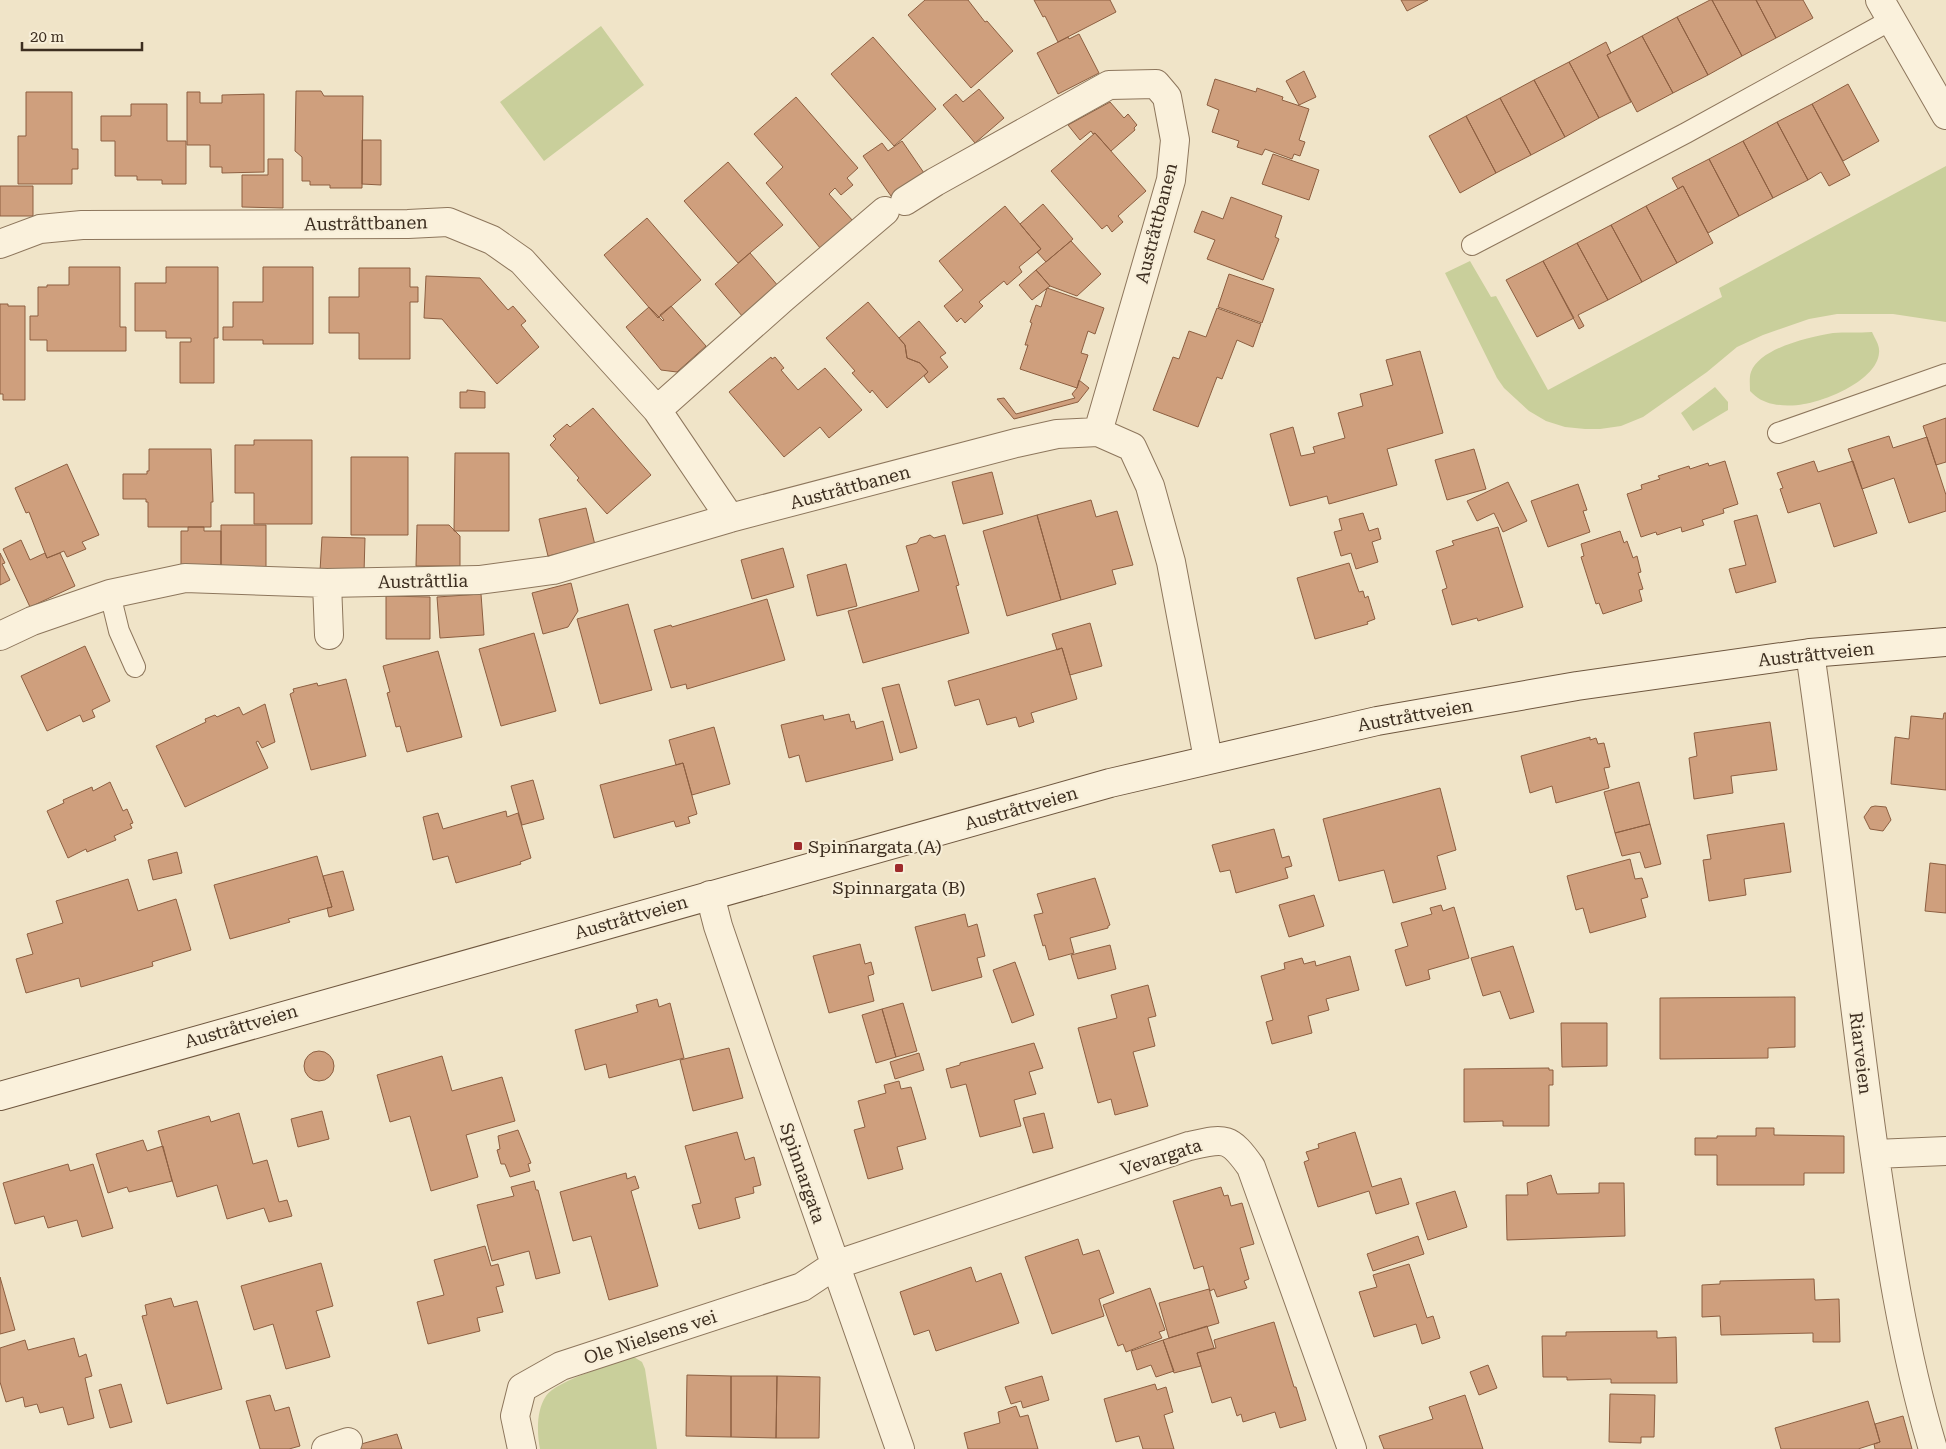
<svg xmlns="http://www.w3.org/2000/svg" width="1946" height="1449" font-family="'Roboto Serif',serif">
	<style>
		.green { fill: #c9cf9b }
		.building { fill: #cf9f7d; stroke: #8d5f41 }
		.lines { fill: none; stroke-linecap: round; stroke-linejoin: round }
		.lane-casing { stroke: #8d765c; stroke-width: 22 }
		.street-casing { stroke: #8d765c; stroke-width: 30 }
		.secondary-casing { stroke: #6f573f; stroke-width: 30 }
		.lane { stroke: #faf1dc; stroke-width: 20 }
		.street { stroke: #faf1dc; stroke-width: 28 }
		.secondary { stroke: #faf1dc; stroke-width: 28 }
		.poi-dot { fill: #9e2a2b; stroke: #f7eed8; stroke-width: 2 }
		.labels { text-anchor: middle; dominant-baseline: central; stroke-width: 4; stroke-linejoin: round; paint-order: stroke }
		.street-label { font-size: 18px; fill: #3d2e20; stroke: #f7eed8 }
		.poi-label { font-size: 18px; fill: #3d2e20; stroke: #f7eed8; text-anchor: start }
	</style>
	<rect width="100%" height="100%" fill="#f0e4c8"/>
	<path class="green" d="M601,26L644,85L544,161L500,102Z
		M1946,166V322L1893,314H1837L1809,319L1763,335L1737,347L1707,372L1643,417L1621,426L1600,429H1585L1565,427L1546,421L1529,411L1504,388L1497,378L1445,273L1470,261L1491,297L1496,296L1548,390L1722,297L1719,288Z
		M1872,332C1875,339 1880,345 1879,353C1877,380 1826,401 1804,404C1794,406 1782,406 1773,404C1763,402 1757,398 1750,391C1750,385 1749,377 1751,372C1760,348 1809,337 1833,333C1845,332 1859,333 1872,332Z
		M1715,387L1728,402V410L1693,431L1681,413Z
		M634,1357L642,1362L645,1369L657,1449H540C537,1433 536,1411 546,1396C557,1380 614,1364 634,1357Z"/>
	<path class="building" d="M925,0H968L985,22L987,21L1013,51L971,88L908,15Z
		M1034,0H1110L1116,12L1058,42L1045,16L1043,17Z
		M1401,0H1428L1407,11Z
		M1710,0H1712L1742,56L1708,75L1677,17Z
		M1712,0H1756L1776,38L1742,56Z
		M1756,0H1803L1813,18L1776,38Z
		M1677,17L1708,75L1673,93L1642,36Z
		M1079,34L1099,73L1058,94L1037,53L1068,37L1069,39Z
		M1642,36L1673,93L1637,112L1607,55Z
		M873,37L936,109L894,146L831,74Z
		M1606,42L1611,53L1607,55L1631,102L1599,118L1569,62Z
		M1569,62L1599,118L1565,137L1534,80Z
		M1304,71L1316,97L1299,105L1286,81Z
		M1215,79L1256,92L1257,88L1283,97L1282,100L1309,109L1299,140L1305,142L1300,156L1294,154L1292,159L1265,149L1262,155L1237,147L1239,141L1212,132L1219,110L1207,105Z
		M1534,80L1565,137L1531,155L1500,98Z
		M1848,84L1879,141L1843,161L1812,104Z
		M979,89L1004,118L975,143L943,105L956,94L963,102Z
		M296,91H321L324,96H363L362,188H330V185H310V181H302V157L295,151Z
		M26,92H72V149H78V169H72V184H18V136H26Z
		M187,92H200V103H222V95L264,94V172L222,173V167H210V145H187Z
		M796,97L858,168L847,178L853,185L841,195L835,188L829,194L853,221L821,249L766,183L783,167L754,134Z
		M1500,98L1531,155L1496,173L1466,116Z
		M1110,102L1124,118L1128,114L1137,125L1134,128L1135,130L1111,151L1095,133L1093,134L1091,131L1080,140L1068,125Z
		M131,104H167V141H186V184H162V180H137V176H115V141H101V116H131Z
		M1812,104L1850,175L1829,186L1821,172L1808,180L1777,122Z
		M1466,116L1496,173L1460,193L1429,136Z
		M1777,122L1808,180L1773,198L1743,141Z
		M1095,133L1146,191L1118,216L1123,222L1112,232L1107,225L1102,229L1051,171Z
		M362,140H381V185L362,184Z
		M902,141L924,173L891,196L863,156L882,143L888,151Z
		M1743,141L1773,198L1739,216L1709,159Z
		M1273,154L1319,170L1309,200L1262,184Z
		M268,159H283V208L242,207V175H268Z
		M1709,159L1739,216L1708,233L1683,186L1678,189L1672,178Z
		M728,162L783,225L738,263L684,201Z
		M0,186H33V216H0Z
		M1683,186L1713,243L1677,263L1646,206Z
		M1231,197L1282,216L1275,237L1279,239L1263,280L1207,259L1215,240L1194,232L1202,211L1223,219Z
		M1043,204L1073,239L1046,262L1037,252L1041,249L1020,224Z
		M1005,206L1041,249L1019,267L1022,272L1007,285L1004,281L979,302L983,306L965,323L961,318L957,322L944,306L963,290L939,261Z
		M1646,206L1677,263L1642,282L1611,225Z
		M647,218L701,280L658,318L604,255Z
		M1611,225L1642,282L1608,300L1577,243Z
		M1071,241L1101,274L1077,296L1050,286L1036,270Z
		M1577,243L1608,300L1578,315L1584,326L1579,329L1543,261Z
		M750,253L779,287L743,317L715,284Z
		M1543,261L1574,318L1537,337L1506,280Z
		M69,267H120V327H126V351H47V340H30V316H38V287H47V285H69Z
		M166,267H218V338H214V383H180V342H191V338H166V331H135V283H166Z
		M263,267H313V344H263V340H223V327H233V302H263Z
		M359,268H410V287H418V302H410V359H359V333H329V297H359Z
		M1036,270L1050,286L1032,300L1019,285Z
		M1229,274L1274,289L1262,323L1218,307Z
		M426,276L480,278L508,310L513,306L526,321L521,325L539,347L497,384L442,319L424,318Z
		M1047,288L1104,308L1095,334L1088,331L1081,353L1088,355L1077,388L1020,369L1028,345H1025L1032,323L1030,322L1036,305L1041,307Z
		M868,302L905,345L907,358L920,363L928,372L887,408L872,390L870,393L852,373L855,371L826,338Z
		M0,304H8V306H25V400H3V394H0Z
		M671,306L706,346L677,372L661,370L626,327L649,307L663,321L664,320L660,315Z
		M1217,308L1261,324L1253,347L1237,340L1222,379L1217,377L1198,427L1153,410L1173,357L1179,359L1189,331L1206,337Z
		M919,321L946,353L940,357L948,367L929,383L924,376L928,372L920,363L907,358L905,345L899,338Z
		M1420,351L1443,433L1387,449L1397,485L1329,504L1327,496L1290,506L1270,434L1293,427L1301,456L1315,453L1313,447L1345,438L1338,413L1363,406L1360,394L1393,385L1386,360Z
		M771,357L772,359L775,357L784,368L781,370L798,390L825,368L862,410L829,438L820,427L784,457L729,392Z
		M1079,380L1089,388L1078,402L1014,419L997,399L1004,398L1016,414L1075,398L1072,394L1077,388Z
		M467,390L485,392V408H460V392H467Z
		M593,408L651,475L607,514L577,480L579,478L550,445L556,439L553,436L567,424L570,427Z
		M1946,418V462L1936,465L1923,426Z
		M1889,436L1893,448L1927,437L1946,495V511L1909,523L1894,478L1862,489L1848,449Z
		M254,440H312V524H254V493H235V445H254Z
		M149,449H211L213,502H211V527H148V502H146V499H123V474H147V471H149Z
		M1474,449L1486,489L1447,500L1435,460Z
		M455,453H509V531H454Z
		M351,457H408V535H351Z
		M1725,461L1738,504L1723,509L1724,513L1702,520L1704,525L1682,532L1681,527L1657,535L1656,532L1641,537L1627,494L1642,489L1641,485L1660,479L1658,476L1689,466L1690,469L1708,463L1709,466Z
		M1814,461L1818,472L1853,461L1877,533L1834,547L1820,503L1788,513L1780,489L1783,488L1777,473Z
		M67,464L99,535L82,542L86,549L67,557L64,551L47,558L29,512L26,513L15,488Z
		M992,472L1003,514L963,524L952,482Z
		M1508,482L1527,521L1503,532L1494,513L1477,521L1467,501Z
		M1578,484L1587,510L1583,511L1590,532L1548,547L1531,501Z
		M1091,500L1096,517L1117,511L1133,565L1112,570L1116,584L1061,600L1037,515Z
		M586,508L595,545L548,556L539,519Z
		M1363,513L1369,531L1378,528L1381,539L1372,542L1378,562L1356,569L1351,553L1341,556L1334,532L1342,530L1339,519Z
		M1037,515L1061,600L1007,616L983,531Z
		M1757,515L1776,582L1736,593L1729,569L1746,565L1734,521Z
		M221,525H266V567H221Z
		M417,525H449L460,536V566H416Z
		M188,527H204V531H221V567L181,569V531H188Z
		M1498,527L1523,607L1478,621L1477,618L1452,625L1442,590L1447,588L1436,551L1454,545L1452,541Z
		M1620,531L1624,543L1627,541L1633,558L1637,556L1641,572L1638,573L1643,589L1639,590L1642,601L1603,614L1599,603L1596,604L1581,557L1584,556L1581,544Z
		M930,535L934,538L945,535L959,585L956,586L969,633L863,663L848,611L919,591L906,546L917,543L920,538Z
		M322,537L365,538L364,573L320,571Z
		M21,540L30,560L45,553L47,558L60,553L75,586L30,607L3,549Z
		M783,548L794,587L752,599L741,560Z
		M0,553L5,563L2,564L10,580L0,585Z
		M1349,563L1359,592L1363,591L1365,598L1368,596L1375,619L1367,622L1368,624L1315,639L1297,578Z
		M846,564L857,606L817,616L807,575Z
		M571,583L578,611L568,627L543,634L532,593Z
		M481,594L484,635L440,638L437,597Z
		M386,596L430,597V639H386Z
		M767,599L785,660L687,689L686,684L671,688L654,630L671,625L672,627Z
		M628,604L652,690L600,704L577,619Z
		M1090,623L1102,666L1070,675L1062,648L1057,650L1052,634Z
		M534,633L556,711L501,726L479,649Z
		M85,646L110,701L92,710L95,717L83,722L80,715L47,731L21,676Z
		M1062,648L1077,699L1031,713L1034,722L1019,727L1016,717L987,725L979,699L955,706L948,681Z
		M438,651L462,737L407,752L400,726L396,727L387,693L390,692L383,666Z
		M346,679L366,756L311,770L290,694L294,692L293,689L317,683L318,686Z
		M899,684L917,748L900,753L882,688Z
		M265,704L275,742L262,748L258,741L256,742L268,768L185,807L156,746L206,722L205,719L215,715L217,717L239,707L243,715Z
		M1944,713H1946V790L1891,784L1895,737L1909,739L1911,716L1943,719Z
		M849,714L851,722L854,721L856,729L883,721L893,760L806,782L799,755L789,758L781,725L823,715L824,720Z
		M1770,722L1777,770L1731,776L1733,793L1694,799L1689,758L1697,756L1694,733Z
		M714,727L730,784L692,795L683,763L676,765L669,740Z
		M1590,737V740L1596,738L1598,744L1604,743L1610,767L1604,768L1609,788L1556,803L1552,786L1530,793L1521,756Z
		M683,763L697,814L688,817L690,823L676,827L674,821L614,838L600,785Z
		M533,780L544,819L522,825L511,786Z
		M110,782L123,811L127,809L133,823L130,824L132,828L114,836L116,840L87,852L86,849L68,858L47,811L64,803L63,800L92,787L93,791Z
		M1639,782L1650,824L1615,833L1604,792Z
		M1440,788L1456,850L1437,856L1446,889L1393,903L1384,870L1339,881L1323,819Z
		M1875,806L1886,807L1891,820L1883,831L1870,829L1864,817L1871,807Z
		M506,811L507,817L518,813L531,858L520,862L521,864L456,883L448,856L433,860L423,817L438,813L443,829Z
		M1784,823L1791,872L1744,879L1746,895L1709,901L1703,860L1711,859L1707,835Z
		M1650,824L1661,864L1645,868L1640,852L1622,856L1615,833Z
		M1274,829L1282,858L1289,856L1292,866L1285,868L1288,878L1236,893L1230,870L1220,872L1212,845Z
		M177,852L182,873L153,880L148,860Z
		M317,856L332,907L288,919L290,922L230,939L214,885Z
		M1630,859L1635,879L1642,878L1648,897L1641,899L1646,917L1590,933L1583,908L1576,910L1567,876Z
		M1930,863L1946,865V913L1925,911Z
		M343,871L354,910L329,917L327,908L332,907L323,876Z
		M1095,878L1110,925L1108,926V928L1070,938L1074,953L1049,960L1045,945L1043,946L1034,915L1043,913L1037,894Z
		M128,879L138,911L176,899L191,950L152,962L153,966L81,987L79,978L26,993L16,959L33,954L27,934L63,923L56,901Z
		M1314,895L1324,926L1289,937L1279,905Z
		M1441,905L1443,911L1454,907L1469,958L1428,970L1430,979L1406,986L1395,950L1408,946L1401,923L1432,914L1430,908Z
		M965,914L968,927L977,924L985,956L977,958L982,977L932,991L915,927Z
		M860,944L865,964L871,962L874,974L868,976L874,1001L829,1013L813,956Z
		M1110,945L1116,969L1078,979L1071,955Z
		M1513,946L1534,1012L1510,1019L1500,991L1483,996L1471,958Z
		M1350,956L1359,990L1326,999L1329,1010L1308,1016L1312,1033L1272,1044L1266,1022L1273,1020L1261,976L1285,969L1284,963L1302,958L1304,964L1315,961L1316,966Z
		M1015,962L1034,1015L1012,1023L993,970Z
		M1148,985L1156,1016L1148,1018L1155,1046L1133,1052L1148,1106L1115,1115L1111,1099L1098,1103L1078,1028L1117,1018L1111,995Z
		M1795,997V1047L1768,1048V1058L1660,1059V998Z
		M657,999L659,1007L670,1003L684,1058L609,1078L606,1064L585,1070L575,1030L638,1012L636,1005Z
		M903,1003L917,1051L896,1057L882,1009Z
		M882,1009L896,1057L876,1063L862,1015Z
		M1561,1023H1607V1066L1562,1067Z
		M1034,1043L1043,1068L1029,1072L1036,1094L1014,1100L1021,1126L980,1137L966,1084L951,1088L946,1069L960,1065V1063Z
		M729,1048L743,1098L693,1111L680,1060Z
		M304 1066a15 15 0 1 1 30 0a15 15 0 1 1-30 0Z
		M919,1053L924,1070L895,1079L890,1062Z
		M442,1056L452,1091L502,1077L515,1121L466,1135L478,1177L431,1191L410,1116L390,1122L377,1075Z
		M1549,1068V1070H1553V1085H1549V1126H1503V1121L1464,1122V1069Z
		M899,1081L901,1089L911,1087L926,1139L897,1147L903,1169L868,1179L854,1130L865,1127L858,1101L886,1093L884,1085Z
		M322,1111L329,1139L298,1147L291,1119Z
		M239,1113L253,1164L267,1160L279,1202L287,1200L292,1216L269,1222L264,1208L227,1219L217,1185L177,1197L158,1131L209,1116L211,1122Z
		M1044,1113L1053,1148L1033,1153L1023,1118Z
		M1756,1128H1774V1135L1844,1136V1173H1804V1185H1717V1155H1695V1138H1717V1136H1756Z
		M518,1130L531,1163L528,1164L530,1171L510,1177L505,1164H501L497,1150L500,1149L498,1136Z
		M737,1132L745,1160L754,1157L761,1185L753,1187L754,1193L735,1198L740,1218L699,1229L692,1205L701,1203L685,1146Z
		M1355,1132L1372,1187L1401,1178L1409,1204L1376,1214L1369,1191L1318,1207L1304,1162L1309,1160L1306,1152L1319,1148L1318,1144Z
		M143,1140L147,1151L163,1146L172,1181L129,1192L127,1187L108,1193L96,1154Z
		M68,1164L70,1171L93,1164L113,1228L82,1237L77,1220L48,1228L44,1216L15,1224L3,1183Z
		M626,1173L627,1179L635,1176L639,1188L631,1191L658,1286L609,1300L591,1236L573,1241L560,1192Z
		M1551,1175L1557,1194L1599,1193V1183H1624L1625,1236L1507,1240L1506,1195H1528L1527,1183Z
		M534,1181L536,1190H538L560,1273L536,1279L529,1251L492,1261L477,1205L514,1196L511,1187Z
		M1221,1187L1224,1196L1228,1195L1231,1206L1242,1203L1254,1244L1240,1248L1249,1279L1244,1281L1247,1288L1217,1297L1214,1289L1210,1291L1203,1266L1194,1269L1173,1201Z
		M1455,1191L1467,1227L1428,1240L1416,1203Z
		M1418,1236L1424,1254L1373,1271L1367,1254Z
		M1078,1239L1083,1255L1099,1250L1114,1293L1099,1299L1104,1316L1052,1334L1025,1257Z
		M485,1246L491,1266L498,1264L504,1285L496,1287L503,1312L477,1318L480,1331L428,1344L417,1302L444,1295L434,1260Z
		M321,1263L333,1306L316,1311L330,1357L286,1369L273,1324L254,1330L241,1286Z
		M1409,1264L1427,1318L1433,1316L1440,1338L1422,1344L1416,1324L1374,1337L1359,1292L1377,1287L1373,1275Z
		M971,1267L976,1282L1001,1273L1019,1323L936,1351L929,1330L914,1335L900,1292Z
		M0,1277L15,1330L0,1334Z
		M1814,1279L1815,1300L1839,1299L1840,1342H1813V1333L1721,1335L1720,1316L1702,1317V1285L1720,1284V1281Z
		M1150,1288L1165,1330L1159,1332L1162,1338L1126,1352L1123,1344L1118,1346L1103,1305Z
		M1209,1289L1219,1323L1169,1338L1159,1303Z
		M171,1298L174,1307L197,1301L222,1389L167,1404L142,1316L147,1315L145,1305Z
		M1274,1322L1294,1387H1296L1306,1420L1280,1428L1275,1412L1243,1422L1241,1414L1237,1416L1231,1397L1212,1403L1197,1353L1216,1348L1214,1340Z
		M1207,1326L1214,1348L1197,1353L1201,1366L1174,1373L1163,1340Z
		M1657,1331V1338L1676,1337L1677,1383H1611V1379L1567,1380V1377H1543L1542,1336H1566V1332Z
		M74,1338L79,1357L86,1354L92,1376L85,1378L94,1418L68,1425L63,1407L40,1413L37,1404L25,1407L23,1397L6,1402L0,1382V1348L25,1340L28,1350Z
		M1163,1340L1174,1371L1156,1377L1151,1365L1137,1370L1131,1351Z
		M1488,1365L1497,1388L1479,1395L1470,1372Z
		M687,1375L731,1376V1437L686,1436Z
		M731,1376H777L776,1438L731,1437Z
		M777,1376L820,1377L819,1438H776Z
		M1042,1376L1049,1400L1023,1408L1021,1401L1011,1404L1005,1387Z
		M121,1384L132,1422L110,1428L99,1390Z
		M1155,1384L1157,1390L1166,1387L1173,1412L1164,1415L1174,1449H1143L1139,1436L1116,1442L1104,1399Z
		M1610,1394L1655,1395L1654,1437H1641V1443L1609,1442Z
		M270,1395L275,1411L289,1407L300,1446L289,1449H260L246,1401Z
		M1465,1395L1483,1449H1384L1379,1436L1433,1419L1429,1407Z
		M1868,1401L1880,1442L1858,1449H1781L1775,1428Z
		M1016,1406L1020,1417L1028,1415L1038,1449H968L964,1433L1000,1423L998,1412Z
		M1903,1416L1912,1449H1875L1874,1444L1880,1442L1875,1424Z
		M397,1434L402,1449H354V1446Z"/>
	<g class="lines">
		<g class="lane-casing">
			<path id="lane" d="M1472,245L1686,133L1891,20
				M1778,433L1946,374
				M110,594L119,631L135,667"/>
		</g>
		<g class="street-casing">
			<path id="street" d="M1880,0L1946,115
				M905,201L935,182L1109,85L1156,84L1167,97L1175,140L1171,180L1098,432
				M0,244L40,229L82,225L408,224L448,222L492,240L522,261L657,410L730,518
				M657,410L783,298L885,211
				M327,583L329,635
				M0,636L32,621L110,594L185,578L327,583L479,580L553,570L730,518L1016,443L1057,434L1098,432L1132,447L1150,486L1171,562L1208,759
				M1810,653C1834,816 1850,980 1873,1143C1888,1246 1903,1349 1933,1449
				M710,895L718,926L761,1052L900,1449
				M1875,1154L1946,1151
				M326,1449L348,1442
				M522,1449L515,1416L522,1388L561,1366L802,1287L835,1265L1189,1146C1225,1138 1229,1136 1251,1167L1352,1449"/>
		</g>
		<g class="secondary-casing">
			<path id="secondary" d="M0,1096L1110,783L1377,721L1577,686L1810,653L1946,642"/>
		</g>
		<use href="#lane" class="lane"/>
		<use href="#street" class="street"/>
		<use href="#secondary" class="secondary"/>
	</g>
	<g class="poi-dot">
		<rect x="793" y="841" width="10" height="10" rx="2.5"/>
		<rect x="894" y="863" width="10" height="10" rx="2.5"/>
	</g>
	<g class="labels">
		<g class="street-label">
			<text transform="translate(366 223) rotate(-1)">Austråttbanen</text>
			<text transform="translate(1156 223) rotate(-76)">Austråttbanen</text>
			<text transform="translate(850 487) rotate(-15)">Austråttbanen</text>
			<text transform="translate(423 581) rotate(-1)">Austråttlia</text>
			<text transform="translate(1816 654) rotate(-6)">Austråttveien</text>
			<text transform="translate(1415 715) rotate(-10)">Austråttveien</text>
			<text transform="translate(1021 808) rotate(-16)">Austråttveien</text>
			<text transform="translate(631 917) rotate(-16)">Austråttveien</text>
			<text transform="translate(241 1026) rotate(-16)">Austråttveien</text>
			<text transform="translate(1861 1053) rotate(83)">Riarveien</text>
			<text transform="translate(1161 1157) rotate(-18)">Vevargata</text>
			<text transform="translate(803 1173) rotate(71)">Spinnargata</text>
			<text transform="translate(650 1337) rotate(-18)">Ole Nielsens vei</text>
		</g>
		<g class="poi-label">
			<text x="808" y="846">Spinnargata (A)</text>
			<text x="899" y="887" text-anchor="middle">Spinnargata (B)</text>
		</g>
	</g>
	<path d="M22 42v8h120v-8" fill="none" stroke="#3d2e20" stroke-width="2.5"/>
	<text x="30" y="42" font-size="15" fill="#3d2e20" stroke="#f7eed8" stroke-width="4" paint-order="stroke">20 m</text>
</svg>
